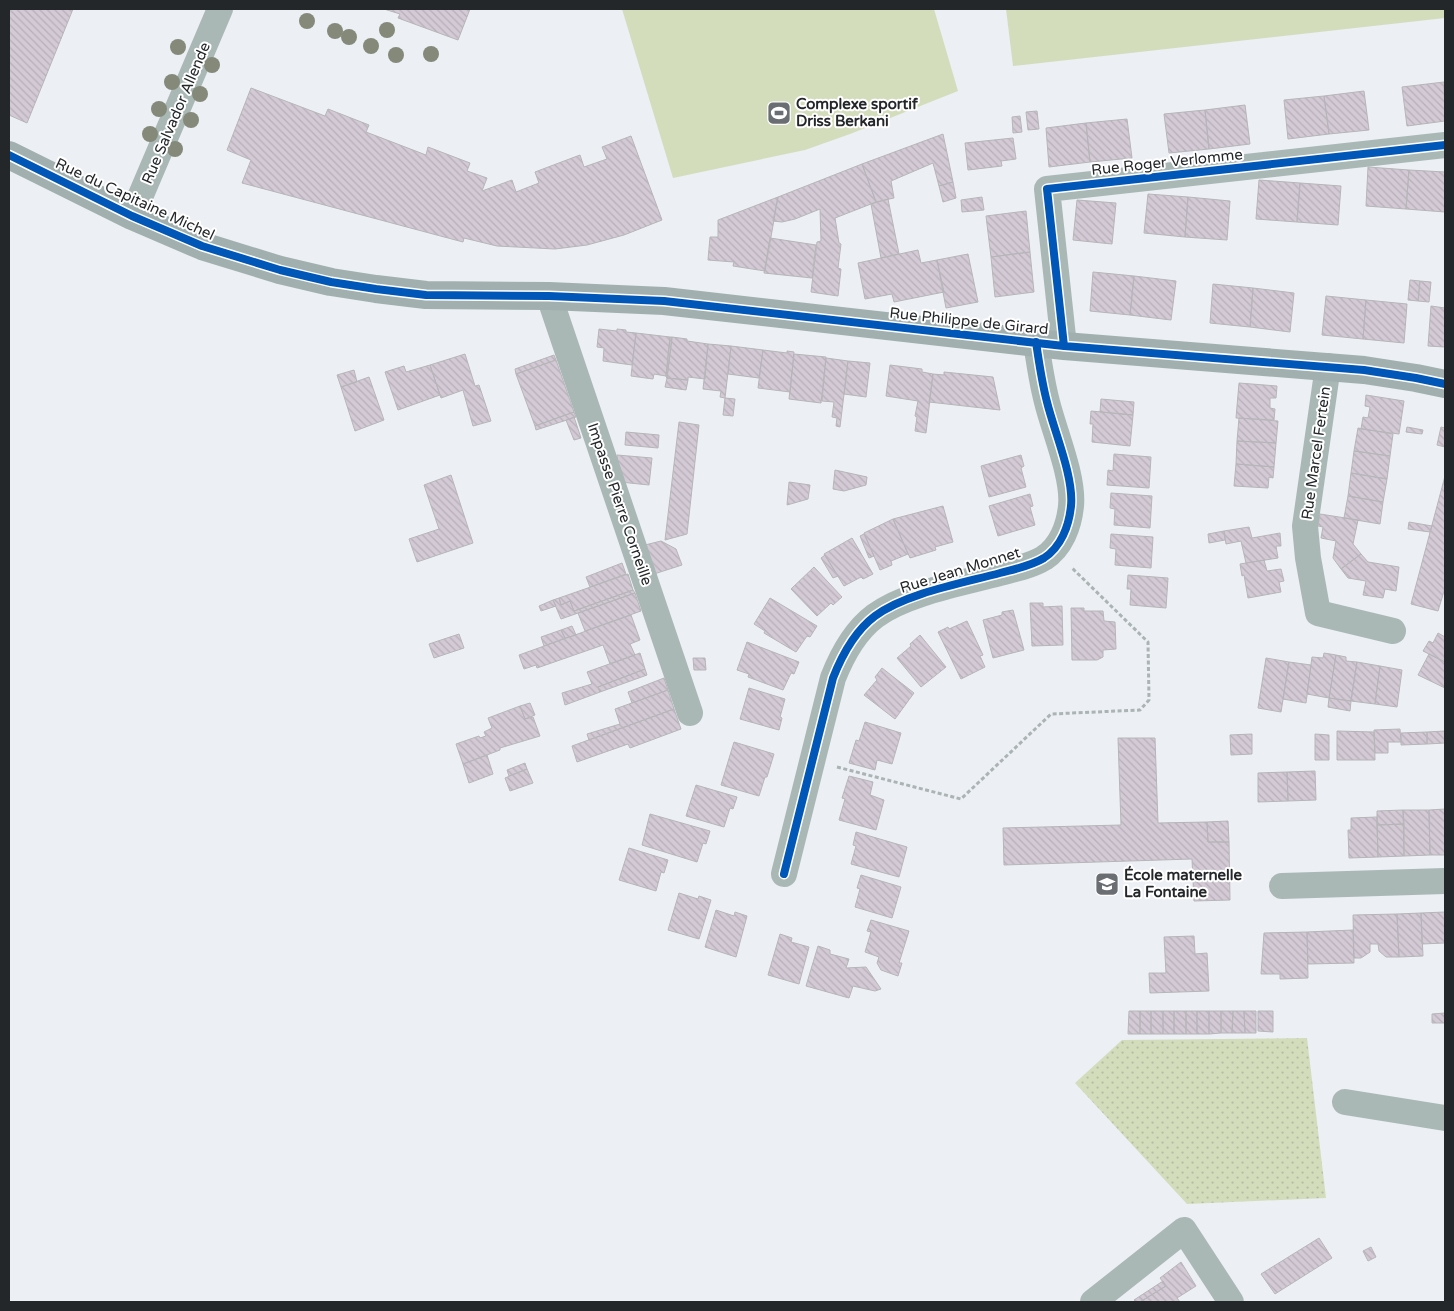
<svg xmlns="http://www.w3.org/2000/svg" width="1454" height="1311" font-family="'Varela Round',sans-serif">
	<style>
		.grass { fill: url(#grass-dots) }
		.pitch { fill: #d3ddbc }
		.building { fill: url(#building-back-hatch); stroke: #b6b6b9 }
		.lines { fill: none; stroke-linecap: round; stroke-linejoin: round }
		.path { stroke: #a9b4b3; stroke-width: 3; stroke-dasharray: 4 2.5; stroke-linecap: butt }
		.minor { stroke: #a9b8b5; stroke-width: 26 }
		.major { stroke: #a1b0af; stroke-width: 28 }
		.cycleway-casing { stroke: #fff; stroke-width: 11 }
		.cycleway { stroke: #0057b8; stroke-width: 8 }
		.tree { fill: #848979 }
		.labels { text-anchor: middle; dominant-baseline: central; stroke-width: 4; stroke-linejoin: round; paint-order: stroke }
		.poi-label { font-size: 15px; font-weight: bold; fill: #24272a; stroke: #fff; text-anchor: start }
		.street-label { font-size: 15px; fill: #24272a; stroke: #fff }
	</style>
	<defs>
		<pattern id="grass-dots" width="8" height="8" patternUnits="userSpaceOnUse" patternTransform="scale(1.25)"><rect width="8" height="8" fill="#d3ddbc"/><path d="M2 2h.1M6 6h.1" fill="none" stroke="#b5bea2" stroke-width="1.8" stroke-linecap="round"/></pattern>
		<pattern id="building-back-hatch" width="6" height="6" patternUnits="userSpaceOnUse" patternTransform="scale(1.25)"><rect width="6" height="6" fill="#d4cad6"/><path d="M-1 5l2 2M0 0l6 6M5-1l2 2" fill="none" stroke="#b6aeb8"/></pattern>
	</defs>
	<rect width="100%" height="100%" fill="#eceff4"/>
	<path class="grass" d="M1307,1038L1326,1198L1187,1204L1075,1083L1122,1040Z"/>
	<path class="pitch" d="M622,9H934L958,91L850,134L805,150L673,178Z
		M1006,9H1445V18L1013,66Z"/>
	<path class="building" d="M9,9H73L27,123L9,115Z
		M384,9H470L458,40L398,18L400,14Z
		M1444,82L1445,121L1407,126L1402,87Z
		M251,88L325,116L328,109L369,125L366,132L426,155L428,147L470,163L467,171L487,178L482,191L512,180L516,192L539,183L535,172L580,155L584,167L607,159L602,147L631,136L662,220L624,235L587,245L555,249L497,246L464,238L463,242L242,183L251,160L227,150Z
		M1364,91L1369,130L1329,134L1324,96Z
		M1324,96L1329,134L1288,139L1284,100Z
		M1245,105L1250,144L1209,149L1205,110Z
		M1205,110L1209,149L1169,153L1164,114Z
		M1037,111L1039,129L1028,130L1026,112Z
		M1020,116L1022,132L1013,133L1012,117Z
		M1127,119L1132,158L1090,162L1086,123Z
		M1086,123L1090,162L1049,167L1046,128Z
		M943,134L953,182L939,186L933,163L891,181L894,198L876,202L862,164Z
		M1013,138L1016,159L1001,161L1002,166L968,170L965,143Z
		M862,164L876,202L835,218L839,243L841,244L838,268L841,269L838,296L811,292L817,242L821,241L820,209L795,219L782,222L773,221L778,197Z
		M1368,167L1409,170L1406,209L1366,206Z
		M1409,170L1445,172V212L1406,209Z
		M1259,180L1300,183L1297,222L1256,219Z
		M953,182L956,198L943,202L939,186Z
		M1300,183L1341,186L1338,225L1297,222Z
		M1148,194L1188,197L1185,237L1144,233Z
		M778,197L765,271L733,266L734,262L708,260L710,237H718V220Z
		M982,197L984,210L962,212L961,200Z
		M1188,197L1230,201L1227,240L1185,237Z
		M888,199L899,254L881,258L871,204Z
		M1077,200L1116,203L1112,244L1073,240Z
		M1026,211L1030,252L991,257L986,216Z
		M770,238L816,245L812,278L764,273Z
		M918,250L921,263L937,260L944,292L894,302L892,294L865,299L858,263Z
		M1030,252L1034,292L995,297L991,257Z
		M968,254L978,302L946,308L937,260Z
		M1093,272L1134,276L1130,315L1090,311Z
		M1134,276L1176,281L1171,320L1130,315Z
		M1410,280L1420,281L1418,301L1408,300Z
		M1420,281L1431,282L1429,302L1418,301Z
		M1213,284L1253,288L1250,327L1210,323Z
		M1253,288L1294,293L1290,332L1250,327Z
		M1326,296L1366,300L1363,339L1322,335Z
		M1366,300L1407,304L1404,343L1363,339Z
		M1431,306L1445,308V347L1428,346Z
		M599,329L617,331V329L626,330V332L636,333L632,365L603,361L604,348L597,347Z
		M636,333L670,337L666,376L654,374L653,379L631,376Z
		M670,337H672L667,378L666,377Z
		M672,337L687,339V341L708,344L705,379L688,377V380L667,378Z
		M708,344L731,346L725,398L720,397L721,391L703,389Z
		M731,346L763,350L759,378L728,374Z
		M763,350L787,353V351L794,352L790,392L758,388Z
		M465,354L475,386L479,385L491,421L473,426L463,390L441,398L430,365Z
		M794,354L826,357L821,403L789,399Z
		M554,355L556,360L516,374L515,369Z
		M826,358L848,361L840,427L836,426L837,418L832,417L834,402L822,401Z
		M556,360L574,412L535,426L516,374Z
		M848,361L870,363L866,397L844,394Z
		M430,365L440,395L398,410L385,372L404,366L406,372Z
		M890,365L922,369V372L933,374L926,433L915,431L917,417L915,416L918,401L886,396Z
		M354,370L357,382L341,387L337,375Z
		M944,372L993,377L1000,410L929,402L933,374L944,375Z
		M369,377L384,420L355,431L341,387Z
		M667,378L688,380L686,390L665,387Z
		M1239,383L1277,386L1276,398H1270V408L1275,409L1274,420L1236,418Z
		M1366,395L1404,401L1399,434L1361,429L1363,417L1368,418L1370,407L1365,406Z
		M725,398L735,399L733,416L723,415Z
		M1101,399L1134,402L1133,415L1100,412Z
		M1091,411L1133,415L1130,446L1092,442L1093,424H1090Z
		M574,412L576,417L536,430L535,426Z
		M574,417L581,438L574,440L566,420Z
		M1239,418L1278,421L1276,443L1237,441Z
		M679,422L699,425L687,534L665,540Z
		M1407,427L1423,430L1422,434L1406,432Z
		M1441,427L1445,428V447L1437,445Z
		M1358,428L1393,434L1390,456L1354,451Z
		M626,432L659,435L658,448L625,445Z
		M1237,441L1276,443L1274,467L1236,464Z
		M1354,451L1390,456L1387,479L1351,473Z
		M1114,454L1151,457L1149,488L1107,485L1108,470L1113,471Z
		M617,455L652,458L649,485L620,482Z
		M1021,455L1024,466L1021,468L1026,487L989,497L981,466Z
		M1236,464L1274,467L1273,478L1269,477L1268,488L1234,486Z
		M835,470L867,477L866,485L844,491L833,489Z
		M1351,473L1387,479L1383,502L1348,496Z
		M451,475L473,543L417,562L409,539L439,529L424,485Z
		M1445,476V588L1438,611L1411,604Z
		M789,482L810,485L808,499L787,505Z
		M1111,493L1152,496L1150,528L1114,525L1115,509L1110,508Z
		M1030,494L1033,506L1030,507L1035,525L998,536L989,506Z
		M1348,496L1383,502L1380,524L1344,518Z
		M943,506L953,542L935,547L936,550L910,558L893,519Z
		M1320,514L1358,520L1353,544L1361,554L1341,569L1333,558L1336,541L1321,538L1323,527L1318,526Z
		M893,519L908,554L891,561L892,565L880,570L864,533Z
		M1409,522L1432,526L1430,532L1408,529Z
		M1249,527L1252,538L1280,533L1281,546H1276L1278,558L1246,563L1241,541L1226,544L1224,531Z
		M1224,531L1225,540L1209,543L1208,534Z
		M864,534L874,556L869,558L860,536Z
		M1111,534L1153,537L1151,568L1115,565L1116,549L1110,548Z
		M852,538L873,574L863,579L861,577L844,586L824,554Z
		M661,541L676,549L682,565L654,574L645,545Z
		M1361,554L1368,562L1399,567L1396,591L1385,589L1383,598L1363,595L1366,581L1348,578L1341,569Z
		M825,555L838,576L833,578L821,558Z
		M1264,560L1267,571L1281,569L1284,581L1279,582L1281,592L1248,598L1244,575L1242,576L1240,564Z
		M622,563L626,574L590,587L586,577Z
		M814,567L842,597L833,605L831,603L817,616L791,589Z
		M628,574L633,590L574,611L570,601L561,605L559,598Z
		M1128,575L1168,578L1166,608L1130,605L1131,589H1127Z
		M633,590L635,593L561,619L553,600L559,598L561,605L570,601L574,611Z
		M635,593L641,611L585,631L578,613Z
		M770,598L817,626L810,637L807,636L796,652L764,633L765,631L754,624Z
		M553,600L556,606L541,611L539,606Z
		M1030,603H1043V607L1062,606L1063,645L1032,646Z
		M1071,608H1084V611H1103L1104,621L1115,622L1116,649L1103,650V657L1097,660H1072Z
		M1013,610L1024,650L993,658L983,620L1002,615V612Z
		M631,615L640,640L630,644L635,655L610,664L603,645L537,668L536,665L524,669L519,655Z
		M967,621L983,655L980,656L985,667L961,679L938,632L948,627L949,629Z
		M572,626L576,635L565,638L561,630Z
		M561,630L565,638L544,646L541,637Z
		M1438,633L1445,637V662L1423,651L1429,641L1433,643Z
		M459,634L464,648L434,658L429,644Z
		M920,635L946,667L921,687L897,658L911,646L910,644Z
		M747,642L799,662L794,674L791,673L783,690L748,677L749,674L737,670Z
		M640,653L645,669L598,687L600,692L565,705L562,693L592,684L587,672Z
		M1324,653L1336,655L1329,698L1307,694L1312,657L1323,658Z
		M1429,654L1445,662V688L1418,675Z
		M1336,655L1346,657V661L1357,662L1351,701L1329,698Z
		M693,658H705L706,670H694Z
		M1266,658L1289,662L1281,712L1258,708Z
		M1289,662L1311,665L1306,703L1283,699Z
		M1357,662L1380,666L1375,704L1351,701Z
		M1380,666L1402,670L1397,707L1375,704Z
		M882,668L914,693L895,719L864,695L877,680L875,677Z
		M645,669L647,675L600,692L598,687Z
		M664,678L668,690L632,703L628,692Z
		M749,688L785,699L780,717L782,718L779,730L740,719Z
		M668,690L674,709L589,740L587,734L620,724L615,709Z
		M1329,698L1351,701L1350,711L1328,707Z
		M530,703L535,715L525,719L520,706Z
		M520,706L525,719L533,717L540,736L500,748V750L463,764L456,744L479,736L480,738L486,736L484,732L492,728L488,718Z
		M674,709L681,729L630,748L628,744L577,762L572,746Z
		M865,722L901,733L892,764L877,760L875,770L849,763L856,740L859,741Z
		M1400,729L1401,742H1388V753H1375L1374,730Z
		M1337,731L1374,732L1375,760H1337Z
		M1445,731V743L1427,744V732Z
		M1427,732V744L1401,745V733Z
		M1252,734V754L1231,755L1230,735Z
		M1315,734L1329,735V760H1315Z
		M1118,738H1155L1158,823L1207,822L1208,842H1229L1230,900L1194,901L1192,859L1004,865L1003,828L1121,825Z
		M734,742L774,754L767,777H765L759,796L721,785Z
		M487,755L493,774L469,783L463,764Z
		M525,763L527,769L509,776L507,770Z
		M527,769L533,783L510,791L505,778Z
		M1315,771L1316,800L1288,801L1287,772Z
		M1287,772L1288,801L1258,802V773Z
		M849,776L873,782L870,795L884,800L876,830L839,820L845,799L842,798Z
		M696,785L737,797L733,809L730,808L724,827L686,816Z
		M1445,809V855H1430L1429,810Z
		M1403,810L1404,824L1377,825V811Z
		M1403,810H1429L1430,855L1404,856Z
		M650,814L710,831L706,844L703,843L697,862L642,845Z
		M1377,817L1378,857L1349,858L1348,830H1351V818Z
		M1228,821L1229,842H1208L1207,822Z
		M1404,824V856L1378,857L1377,825Z
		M856,832L907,847L899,877L851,864L856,846L853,845Z
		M629,848L668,860L664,873L661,872L656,891L619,880Z
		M861,875L901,887L892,918L855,907L860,889L857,888Z
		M679,893L698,899L699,896L711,900L699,939L668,930Z
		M716,910L734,916L735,912L747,916L736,957L705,947Z
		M1445,912V943L1422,944L1421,913Z
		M1421,913L1423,956L1399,957L1397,914Z
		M1397,914L1399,957H1386L1379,951L1378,944H1370V952L1361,958H1354L1353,915Z
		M871,920L909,931L899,963H902L898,976L881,970L877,963L879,957L865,952L871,932L867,931Z
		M1353,930L1354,963L1308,964L1307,932Z
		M1307,932L1308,978L1280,979V974H1261L1264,933Z
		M780,934L792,938L791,942L809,947L799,984L768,975Z
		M1194,936L1195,954L1207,953L1209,991L1150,993L1149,973H1166L1164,937Z
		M818,946L830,950V954L849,959L846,968L866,967L881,989L875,991L853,986L849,998L806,986Z
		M1129,1011H1140V1034H1128Z
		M1140,1011H1151V1034H1140Z
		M1151,1011H1163V1034H1151Z
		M1163,1011H1174V1034H1163Z
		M1174,1011H1186V1034H1174Z
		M1186,1011H1197V1034H1186Z
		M1197,1011H1209V1034H1197Z
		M1209,1011H1221V1033L1209,1034Z
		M1221,1011H1233L1232,1033H1221Z
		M1233,1011H1244L1245,1033H1232Z
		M1244,1011H1256V1033H1245Z
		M1258,1011H1273V1032L1258,1031Z
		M1445,1013V1023H1432V1014Z
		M1319,1238L1332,1258L1275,1294L1261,1274Z
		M1371,1247L1376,1257L1368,1261L1363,1251Z
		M1181,1262L1196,1286L1177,1298L1180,1302H1140L1166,1286L1160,1278Z
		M1163,1281L1166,1286L1140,1302H1136L1134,1300Z"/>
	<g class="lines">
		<path class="path" d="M837,767L961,799L1051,714L1140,710L1149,700L1148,642L1072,568"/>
		<path class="minor" d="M132,216L220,9
			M549,296L690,713
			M1064,346L1047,189L1445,145
			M1328,366L1305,526L1308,558L1318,613L1393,631
			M784,874L833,678C842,655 855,631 875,616C906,593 963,583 1000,573C1015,569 1031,566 1044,558C1061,547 1069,526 1071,506C1074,477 1054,431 1047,402C1042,383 1039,363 1036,342
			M1282,886L1445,881
			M1345,1102L1445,1118
			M1093,1302L1184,1230L1231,1302"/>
		<path class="major" d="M9,155L132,216L202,246L280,270L331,282L376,289L426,295L549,296L664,301L1064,346L1364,370L1416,378L1445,384"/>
		<g class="cycleway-casing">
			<path id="cycleway" d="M9,155L132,216L202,246L280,270L331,282L376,289L426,295L549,296L664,301L1064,346L1364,370L1416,378L1445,384
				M1064,346L1047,189L1445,145
				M784,874L833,678C842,655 855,631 875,616C906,593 963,583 1000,573C1015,569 1031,566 1044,558C1061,547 1069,526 1071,506C1074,477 1054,431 1047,402C1042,383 1039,363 1036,342"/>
		</g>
		<use href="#cycleway" class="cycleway"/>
	</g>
	<g class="tree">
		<circle cx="307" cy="21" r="8"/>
		<circle cx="387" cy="30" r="8"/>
		<circle cx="335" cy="31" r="8"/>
		<circle cx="349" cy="37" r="8"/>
		<circle cx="371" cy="46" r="8"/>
		<circle cx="178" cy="47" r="8"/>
		<circle cx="431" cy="54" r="8"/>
		<circle cx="396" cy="55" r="8"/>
		<circle cx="212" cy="65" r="8"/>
		<circle cx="172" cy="82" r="8"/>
		<circle cx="200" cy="94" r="8"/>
		<circle cx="159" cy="109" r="8"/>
		<circle cx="191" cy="120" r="8"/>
		<circle cx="150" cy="134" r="8"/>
		<circle cx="175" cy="149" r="8"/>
	</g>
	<defs>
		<g id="stadium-square" transform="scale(1.25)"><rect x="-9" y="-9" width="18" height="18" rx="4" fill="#6a6d71" stroke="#fff"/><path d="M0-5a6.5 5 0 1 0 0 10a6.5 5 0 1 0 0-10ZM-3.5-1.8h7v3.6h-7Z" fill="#fff"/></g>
		<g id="school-square" transform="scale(1.25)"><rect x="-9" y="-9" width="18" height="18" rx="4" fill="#6a6d71" stroke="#fff"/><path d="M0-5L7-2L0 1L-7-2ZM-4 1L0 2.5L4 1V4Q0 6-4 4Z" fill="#fff"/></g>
	</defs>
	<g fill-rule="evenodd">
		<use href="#stadium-square" x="779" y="113"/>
		<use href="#school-square" x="1107" y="884"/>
	</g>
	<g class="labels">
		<g class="poi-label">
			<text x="796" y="104">Complexe sportif<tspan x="796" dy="17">Driss Berkani</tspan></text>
			<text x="1124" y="875">École maternelle<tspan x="1124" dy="17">La Fontaine</tspan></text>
		</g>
		<g class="street-label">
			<text transform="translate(176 113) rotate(-67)">Rue Salvador Allende</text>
			<text transform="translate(1167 162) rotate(-6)">Rue Roger Verlomme</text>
			<text transform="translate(135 199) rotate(25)">Rue du Capitaine Michel</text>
			<text transform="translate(969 321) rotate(6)">Rue Philippe de Girard</text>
			<text transform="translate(1316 453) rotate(-82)">Rue Marcel Fertein</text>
			<text transform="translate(620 504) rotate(71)">Impasse Pierre Corneille</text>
			<text transform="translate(960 570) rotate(-17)">Rue Jean Monnet</text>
		</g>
	</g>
	<rect width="1454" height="1311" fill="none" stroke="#24272a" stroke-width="20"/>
</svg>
